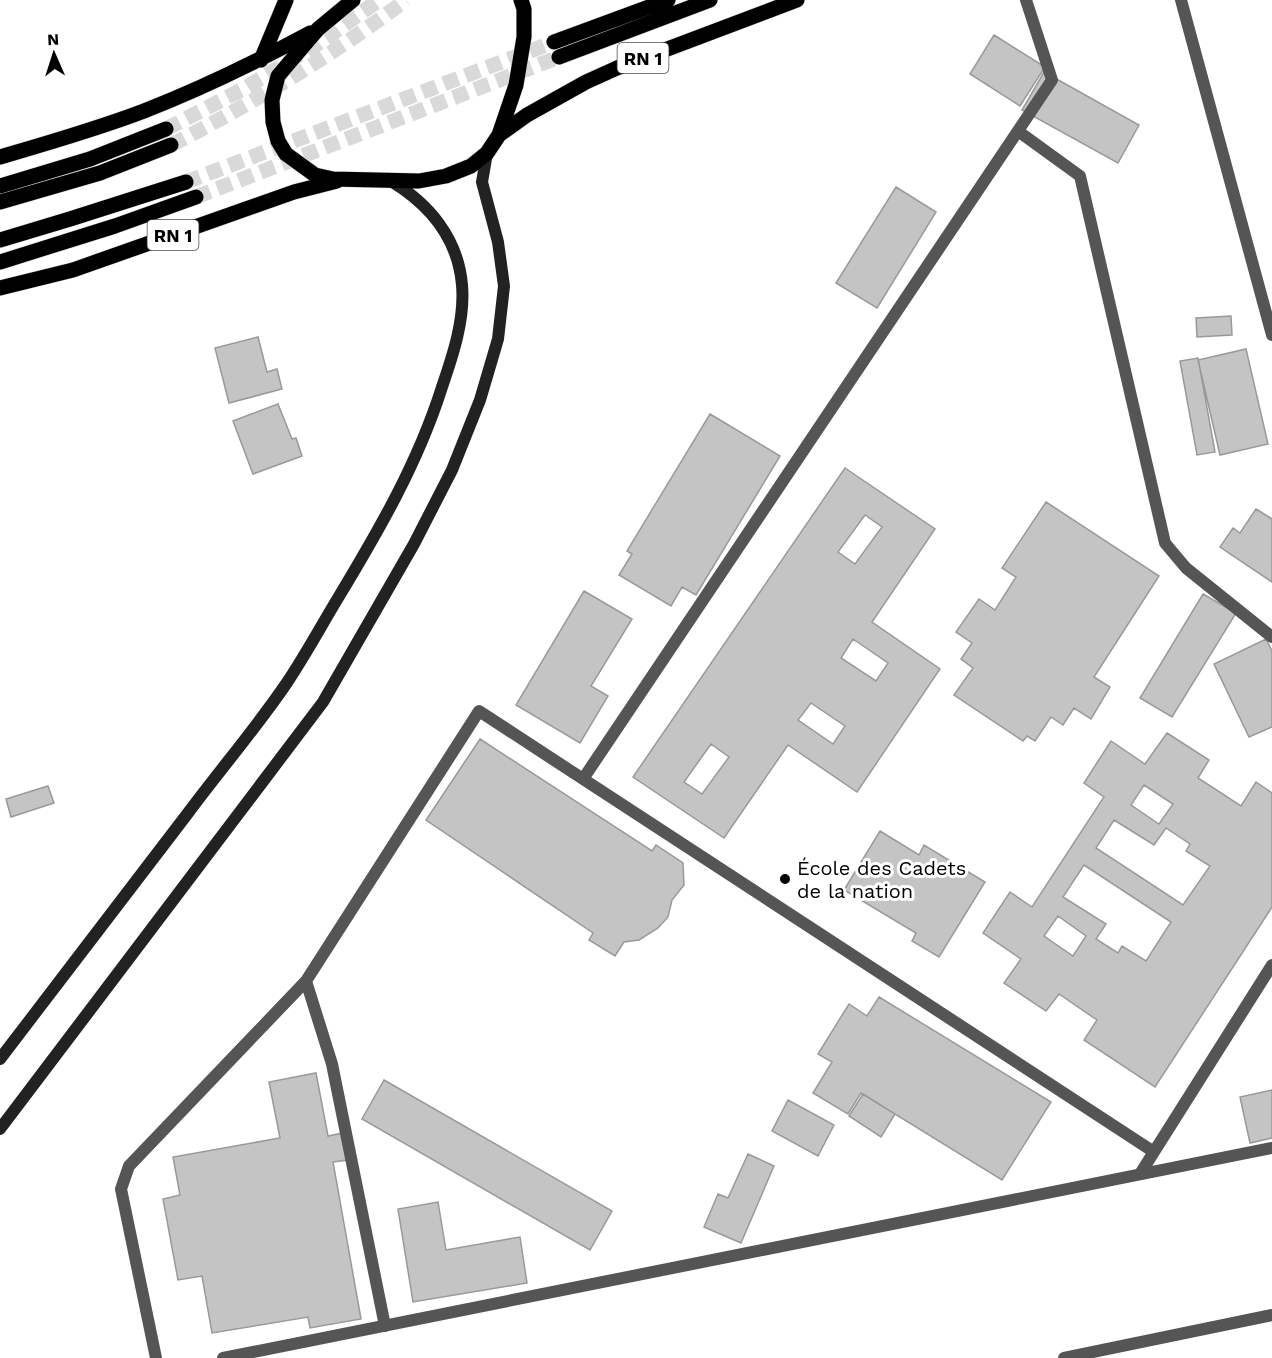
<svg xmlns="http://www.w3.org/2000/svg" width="1272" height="1358" font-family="'Work Sans',sans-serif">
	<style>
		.building { fill: #c4c4c4; stroke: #999; stroke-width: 1.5; fill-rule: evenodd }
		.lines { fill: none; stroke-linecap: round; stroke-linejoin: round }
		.primary-tunnel { stroke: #d9d9d9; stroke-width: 15; stroke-dasharray: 15 8; stroke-linecap: butt }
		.primary-casing { stroke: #dbdbdb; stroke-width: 16 }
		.lane { stroke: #555; stroke-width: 12 }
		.secondary { stroke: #222; stroke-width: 12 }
		.primary { stroke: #000; stroke-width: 15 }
		.poi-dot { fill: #000; stroke: #fff; stroke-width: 2 }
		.labels { text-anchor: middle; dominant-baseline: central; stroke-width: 6; stroke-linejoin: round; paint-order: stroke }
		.shield { fill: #fff; stroke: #4c4c4c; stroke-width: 1.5 }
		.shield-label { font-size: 18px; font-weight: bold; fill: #000 }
		.poi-label { font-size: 20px; fill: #000; stroke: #fff; text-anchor: start }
	</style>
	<rect width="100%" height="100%" fill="#fff"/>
	<path class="building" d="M994,35L1045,67L1020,106L970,74Z
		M1044,72L1139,125L1118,163L1022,110Z
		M896,187L936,212L877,308L836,283Z
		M1231,316L1232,335L1197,337L1196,318Z
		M258,337L267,372L277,369L282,389L229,403L215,348Z
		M1246,349L1268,444L1220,455L1198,360Z
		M1198,358L1215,452L1197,455L1180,361Z
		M278,404L292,439L296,438L302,456L253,474L233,421Z
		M710,414L780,456L696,595L682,587L671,606L619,575L632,554L627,551Z
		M845,468L935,529L872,622L940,669L857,792L788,745L724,838L633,777ZM865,515L882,527L855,564L838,552ZM853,639L888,663L876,681L841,658ZM811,703L845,726L833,744L798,720ZM711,744L729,757L702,794L684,782Z
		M1046,502L1159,576L1094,677L1110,687L1091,719L1074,708L1063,725L1051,717L1035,741L1027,736L1023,741L954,695L973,668L961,659L972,643L956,632L979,599L995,610L1016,577L1002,568Z
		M1256,509L1272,519V582L1220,547L1233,528L1240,533Z
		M584,591L632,619L591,686L608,696L580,743L516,705Z
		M1203,594L1236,613L1172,717L1140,698Z
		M1266,639L1272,651V727L1249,737L1214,664Z
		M1167,733L1209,760L1198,778L1241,806L1256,782L1272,793V907L1155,1087L1084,1040L1097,1020L1059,994L1046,1011L1004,983L1021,959L983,933L1010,892L1032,907L1104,797L1084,783L1111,741L1145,764ZM1144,785L1173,804L1159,824L1131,805ZM1114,820L1154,845L1166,828L1190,844L1186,851L1210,866L1183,905L1096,848ZM1084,865L1171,922L1146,961L1122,946L1118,953L1096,939L1106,924L1063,897ZM1058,916L1086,936L1073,956L1044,936Z
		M480,739L652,851L656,845L683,863L684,885L672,900L668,917L658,928L639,940L624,942L615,956L589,940L593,933L426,820Z
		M48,786L54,803L11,817L6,799Z
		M880,831L919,855L924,845L985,882L939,957L912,941L916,933L844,890Z
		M879,997L1051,1102L1002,1180L861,1093L848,1114L813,1093L832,1062L818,1054L849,1004L867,1016Z
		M316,1073L328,1136L343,1133L348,1160L333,1162L361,1319L310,1328L308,1317L212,1333L202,1276L178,1280L163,1199L180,1195L173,1157L280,1138L269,1082Z
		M384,1080L612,1211L590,1250L362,1119Z
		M1272,1090V1138L1250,1143L1240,1097Z
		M863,1094L895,1114L881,1137L849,1116Z
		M788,1100L834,1125L818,1156L772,1131Z
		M748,1154L774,1166L741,1243L704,1227L718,1194L728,1198Z
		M438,1202L446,1250L520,1237L527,1283L413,1302L398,1209Z"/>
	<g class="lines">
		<path class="primary-tunnel" d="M166,129L243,89L316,45L379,0
			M171,145C255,102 331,56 406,0
			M186,182L554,42
			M196,197L559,57"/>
		<g class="primary-casing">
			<path id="primary" d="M353,0L318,29L278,76L272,100L273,122L278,141L286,154L315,175L333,179L419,181L446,176L471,166L487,153L499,135L516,85L524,37V9L521,0
				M554,42L668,0
				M559,57L710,0
				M261,60L286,0
				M499,135L527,115L586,82L617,68L797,0
				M0,157C48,143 97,129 144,111C201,89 256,62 310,33
				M0,186L90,159L166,129
				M0,202L100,173L171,145
				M0,240L70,219L186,182
				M0,262L115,226L196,197
				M0,288L73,270L294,192L337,181"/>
		</g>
		<path class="lane" d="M1181,0L1272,335
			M1018,131L1080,176L1165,543L1186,568L1272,637
			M583,779L1052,80L1026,0
			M306,981L332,1064L385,1326
			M1140,1174L1272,965
			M156,1358L121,1189L129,1166L306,981L479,711L1154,1152
			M223,1358L1272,1148
			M1064,1358L1272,1315"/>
		<path class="secondary" d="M0,1059C63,977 125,895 188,813C220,770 256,728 286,684C305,656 321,626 338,598C379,530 418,463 442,387C453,355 465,319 462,285C458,238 429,204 391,181
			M0,1129L323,702L414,544L452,470L480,400L498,339L504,286L498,242L482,182L487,153"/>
		<use href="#primary" class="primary"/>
	</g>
	<circle class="poi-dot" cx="785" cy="879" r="6"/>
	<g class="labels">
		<g class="shield">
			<rect x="617.5" y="43" width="51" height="30" rx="4.5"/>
			<rect x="147.5" y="220" width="51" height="30" rx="4.5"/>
		</g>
		<g class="shield-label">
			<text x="643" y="58">RN 1</text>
			<text x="173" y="235">RN 1</text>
		</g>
		<g class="poi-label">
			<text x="797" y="868">École des Cadets<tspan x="797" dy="23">de la nation</tspan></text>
		</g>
	</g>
	<g transform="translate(54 54) rotate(357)" stroke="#ffffff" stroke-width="4.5" paint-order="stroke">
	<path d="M0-4.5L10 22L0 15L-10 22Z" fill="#000000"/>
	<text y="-9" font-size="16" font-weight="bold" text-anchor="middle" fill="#000000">N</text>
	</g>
</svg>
